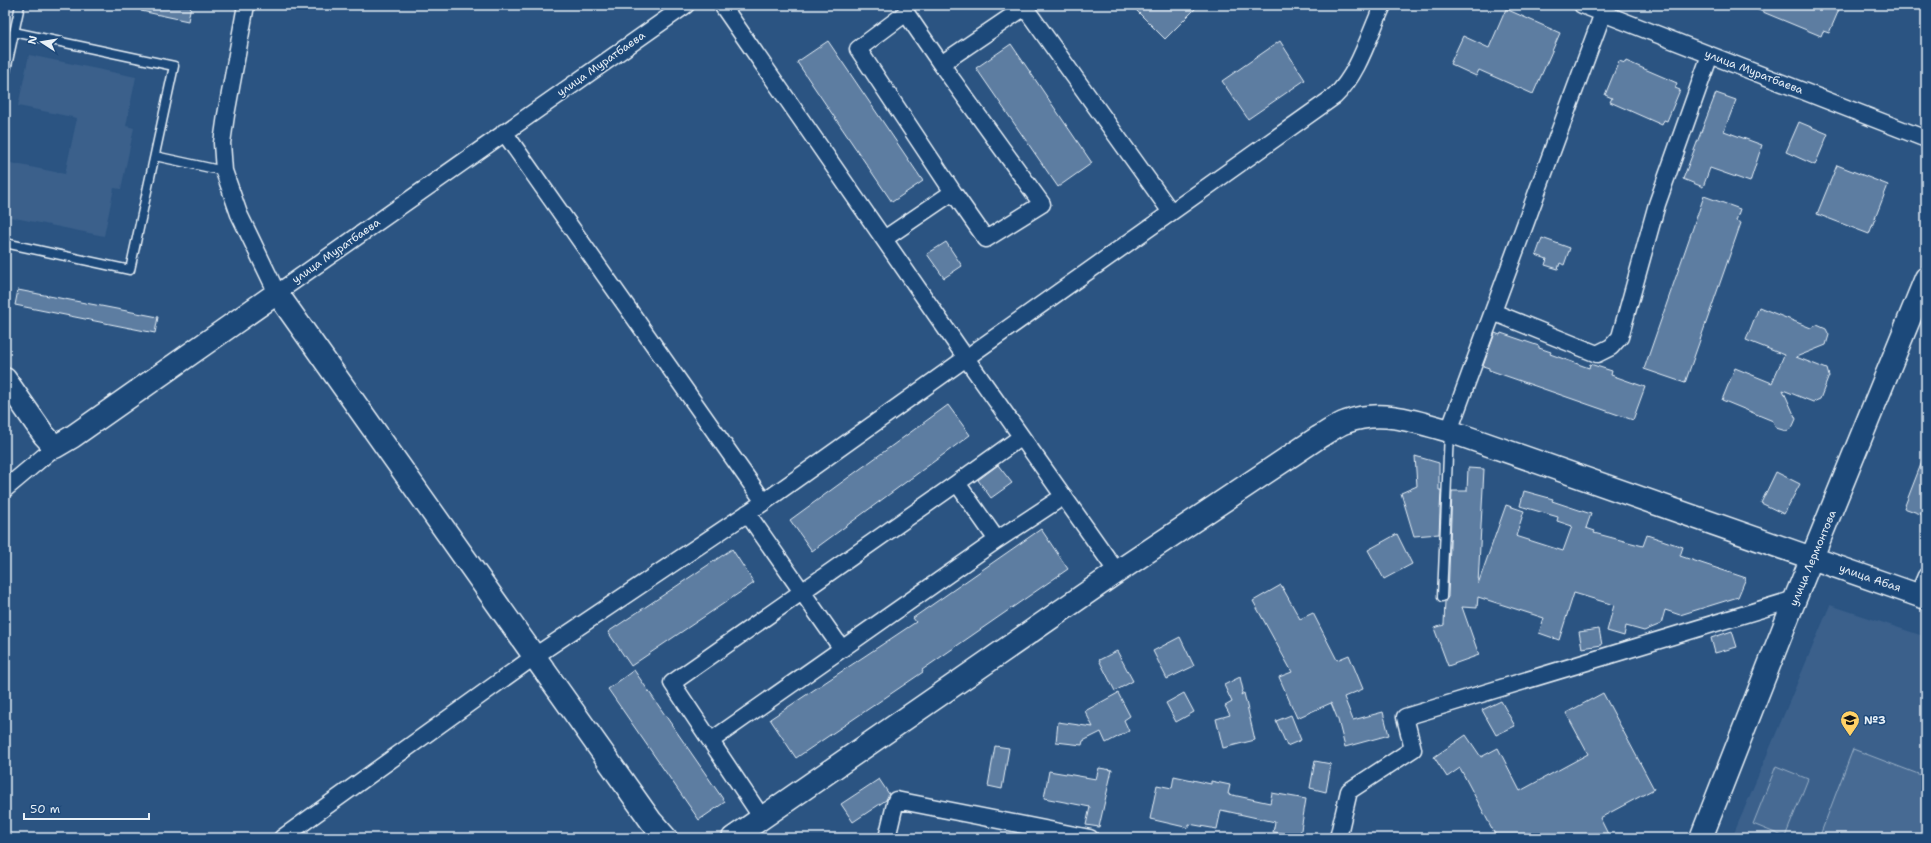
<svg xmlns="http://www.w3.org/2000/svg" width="1931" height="843" font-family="'Shantell Sans',sans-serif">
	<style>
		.built { fill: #3a608b }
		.green { fill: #476b93; stroke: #98aec6 }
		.building { fill: #5d7da1; stroke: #e8f1f8 }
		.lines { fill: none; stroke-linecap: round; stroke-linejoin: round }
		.lane-casing { stroke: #e8f1f8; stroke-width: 11 }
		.street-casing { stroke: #e8f1f8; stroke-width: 19 }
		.secondary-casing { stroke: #e8f1f8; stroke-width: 25 }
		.lane { stroke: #1f4a7a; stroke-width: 8 }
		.street { stroke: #1f4a7a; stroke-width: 16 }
		.secondary { stroke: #1f4a7a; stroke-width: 22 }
		.labels { text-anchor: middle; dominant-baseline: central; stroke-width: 3; stroke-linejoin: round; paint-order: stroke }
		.street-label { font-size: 11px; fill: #e8f1f8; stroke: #1f4a7a }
		.poi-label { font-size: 11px; font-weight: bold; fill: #e8f1f8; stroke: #1f4a7a; text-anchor: start }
	</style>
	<rect width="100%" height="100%" fill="#2b5482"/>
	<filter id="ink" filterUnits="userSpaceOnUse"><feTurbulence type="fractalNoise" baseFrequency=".025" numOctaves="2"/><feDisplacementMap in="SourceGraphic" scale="8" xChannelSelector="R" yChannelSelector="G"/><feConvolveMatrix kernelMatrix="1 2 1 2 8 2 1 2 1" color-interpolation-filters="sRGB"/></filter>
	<g filter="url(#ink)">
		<path class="built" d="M29,55L136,77L126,126L134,128L121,189L114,188L104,236L5,216L6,162L65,174L77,118L18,106Z
			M1830,605L1926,637V838H1732Z"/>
		<path class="green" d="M1853,749L1926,777V838H1819Z
			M1776,766L1808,779L1785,837L1753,824Z"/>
		<path class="building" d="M141,5H191L188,21L141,11Z
			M1131,5H1199L1165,39Z
			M1746,5H1841L1829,33L1823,31L1821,36Z
			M1506,9L1560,33L1533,94L1479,70L1476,76L1450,64L1463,36L1489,48Z
			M828,41L923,181L892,202L797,62Z
			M1280,41L1305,80L1248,119L1222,81Z
			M1011,44L1092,163L1058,187L976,68Z
			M1619,61L1625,63L1626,61L1677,83L1675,88L1680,90L1667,121L1664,120L1662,125L1610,102L1612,98L1605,95Z
			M1716,93L1736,100L1724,131L1762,145L1750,182L1710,168L1703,187L1683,179Z
			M1799,122L1828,134L1815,165L1786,152Z
			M1837,165L1888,185L1869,234L1817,214Z
			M1704,196L1740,209L1736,221L1741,223L1685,383L1644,369Z
			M1542,238L1570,248L1564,265L1560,263L1558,269L1545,265L1547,259L1536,255Z
			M946,242L962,266L944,278L927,254Z
			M18,290L158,317L155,333L15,305Z
			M1759,307L1811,328L1817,325L1826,329L1829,335L1826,345L1796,357L1827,369L1829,376L1820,399L1813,402L1783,390L1796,419L1792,428L1786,431L1776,428L1773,421L1722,400L1735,368L1772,383L1784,355L1746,340Z
			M1495,333L1500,335L1501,333L1539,346V348L1551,352L1550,354L1589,368L1590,364L1612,371L1611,375L1645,387L1633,420L1489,370V368L1483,366Z
			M948,405L970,435L812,551L790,520Z
			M1925,454H1926V516L1904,508Z
			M1415,456L1439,463V490H1441L1439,534L1414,536L1401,493L1417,486Z
			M998,465L1012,483L991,498L978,480Z
			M1468,468L1484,469L1478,584L1506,505L1524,511L1516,536L1563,551L1572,526L1557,521L1558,517L1520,506L1524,491L1553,499L1552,501L1591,514L1586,528L1595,531L1594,533L1643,546L1647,535L1683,547L1680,556L1746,578L1738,597L1680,615L1665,610L1661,624L1644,631L1626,626L1624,636L1607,631L1614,605L1574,593L1559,640L1539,633L1544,618L1478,597L1477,608L1462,607L1479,655L1448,666L1434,628L1444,625L1445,601L1448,597L1452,491H1467Z
			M1776,472L1800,484L1784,514L1761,503Z
			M1041,529L1068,569L922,670L923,672L796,758L770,719L916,622L913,618Z
			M1397,534L1412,564L1384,579L1368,550Z
			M732,549L754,583L631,666L608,632Z
			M1281,585L1300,619L1313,613L1337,660L1349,655L1363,689L1344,697L1353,720L1383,712L1389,735L1345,747L1338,720L1331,703L1297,718L1279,677L1292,672L1253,601Z
			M1599,629L1602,645L1582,648L1579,632Z
			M1732,631L1737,647L1715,653L1711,638Z
			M1180,637L1194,666L1167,679L1153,651Z
			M1117,651L1133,681L1115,691L1099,660Z
			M634,670L725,802L699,820L608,689Z
			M1240,677L1243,690L1241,695L1244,693L1255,740L1223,748L1216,719L1230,715L1225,706L1232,702L1224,685Z
			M1118,693L1130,716L1124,720L1129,731L1106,743L1101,732L1083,741L1082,745L1056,742L1058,722L1093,727L1085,711Z
			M1184,693L1194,712L1176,722L1166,703Z
			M1603,693L1654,789L1600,818L1610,838H1497L1460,768L1447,777L1434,757L1466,735L1481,757L1498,748L1520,791L1588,754L1566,713Z
			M1501,701L1515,726L1496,735L1482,710Z
			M1291,715L1301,740L1287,746L1276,721Z
			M995,746L1009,748L1002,789L988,786Z
			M1315,761L1331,764L1326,792L1310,788Z
			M1099,768L1112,770L1099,827L1086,825L1090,807L1044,798L1049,771L1096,779Z
			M1174,776L1211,784V781L1230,785L1228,794L1270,803L1272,793L1306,799L1300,836L1273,832L1275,822L1221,810L1217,829L1189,824V828L1150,819L1157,785L1172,788Z
			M879,779L889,794L886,800L853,822L841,804Z"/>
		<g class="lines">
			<g class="lane-casing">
				<path id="lane" d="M5,75L20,5
					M155,156L224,171
					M5,243L130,270L174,66L14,32
					M1442,597L1449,432"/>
			</g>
			<g class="street-casing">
				<path id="street" d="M246,5L226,115L222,143L224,171L239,214L277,293L686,5
					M1023,5L1171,212
					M1582,5L1926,139
					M941,64L1042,204L986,239L953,192
					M504,132L764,502
					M884,239L953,192L858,49L906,13L941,64L1025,7
					M1493,312L1597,354L1611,347L1620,337L1657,204L1710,55
					M1449,431L1603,13
					M957,483L1021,437
					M5,489L55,447
					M747,513L842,649
					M997,540L1064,496
					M1117,572L966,358L1335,96C1359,73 1369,35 1383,5
					M1918,595L1926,576
					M712,740L997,540L957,483L672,683L762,818
					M282,838L535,656L764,502L966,358L722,5
					M887,838L896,800L1090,838
					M1338,838L1349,791L1413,749L1405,717L1795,599"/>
			</g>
			<g class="secondary-casing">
				<path id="secondary" d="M5,379L44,435L55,447L72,437L277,293L651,821L666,838
					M733,838L1117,572L1319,437C1328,432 1337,425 1346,422C1381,409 1415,421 1449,431L1926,598
					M1701,838L1795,599L1926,278"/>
			</g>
			<use href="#lane" class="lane"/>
			<use href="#street" class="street"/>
			<use href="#secondary" class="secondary"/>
		</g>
	</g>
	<defs>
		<g id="school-pin" transform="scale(1)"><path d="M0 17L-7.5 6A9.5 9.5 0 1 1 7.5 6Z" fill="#ffd166" stroke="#1f4a7a"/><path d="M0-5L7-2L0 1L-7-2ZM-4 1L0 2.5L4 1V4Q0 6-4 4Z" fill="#111"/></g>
	</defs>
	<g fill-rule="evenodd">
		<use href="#school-pin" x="1850" y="720"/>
	</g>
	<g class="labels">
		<g class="street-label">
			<text transform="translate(601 64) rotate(-35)">улица Муратбаева</text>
			<text transform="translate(1754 72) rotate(21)">улица Муратбаева</text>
			<text transform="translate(336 251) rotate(-35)">улица Муратбаева</text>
			<text transform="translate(1813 558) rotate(-67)">улица Лермонтова</text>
			<text transform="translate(1870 578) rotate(19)">улица Абая</text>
		</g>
		<g class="poi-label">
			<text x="1864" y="720">№3</text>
		</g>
	</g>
	<rect width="1931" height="843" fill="none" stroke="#1f4a7a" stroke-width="20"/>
	<rect x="10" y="10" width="1911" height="823" fill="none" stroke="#e8f1f8" stroke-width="1.5" filter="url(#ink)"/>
	<g transform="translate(42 42) rotate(282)" stroke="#1f4a7a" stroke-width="3" paint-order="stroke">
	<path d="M0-3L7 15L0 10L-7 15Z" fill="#e8f1f8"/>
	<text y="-6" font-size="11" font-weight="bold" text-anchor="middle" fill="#e8f1f8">N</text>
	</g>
	<path d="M24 813v6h125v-6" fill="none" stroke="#e8f1f8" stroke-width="2"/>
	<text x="30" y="813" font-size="12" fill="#e8f1f8" stroke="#1f4a7a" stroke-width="3" paint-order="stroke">50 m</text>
</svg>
